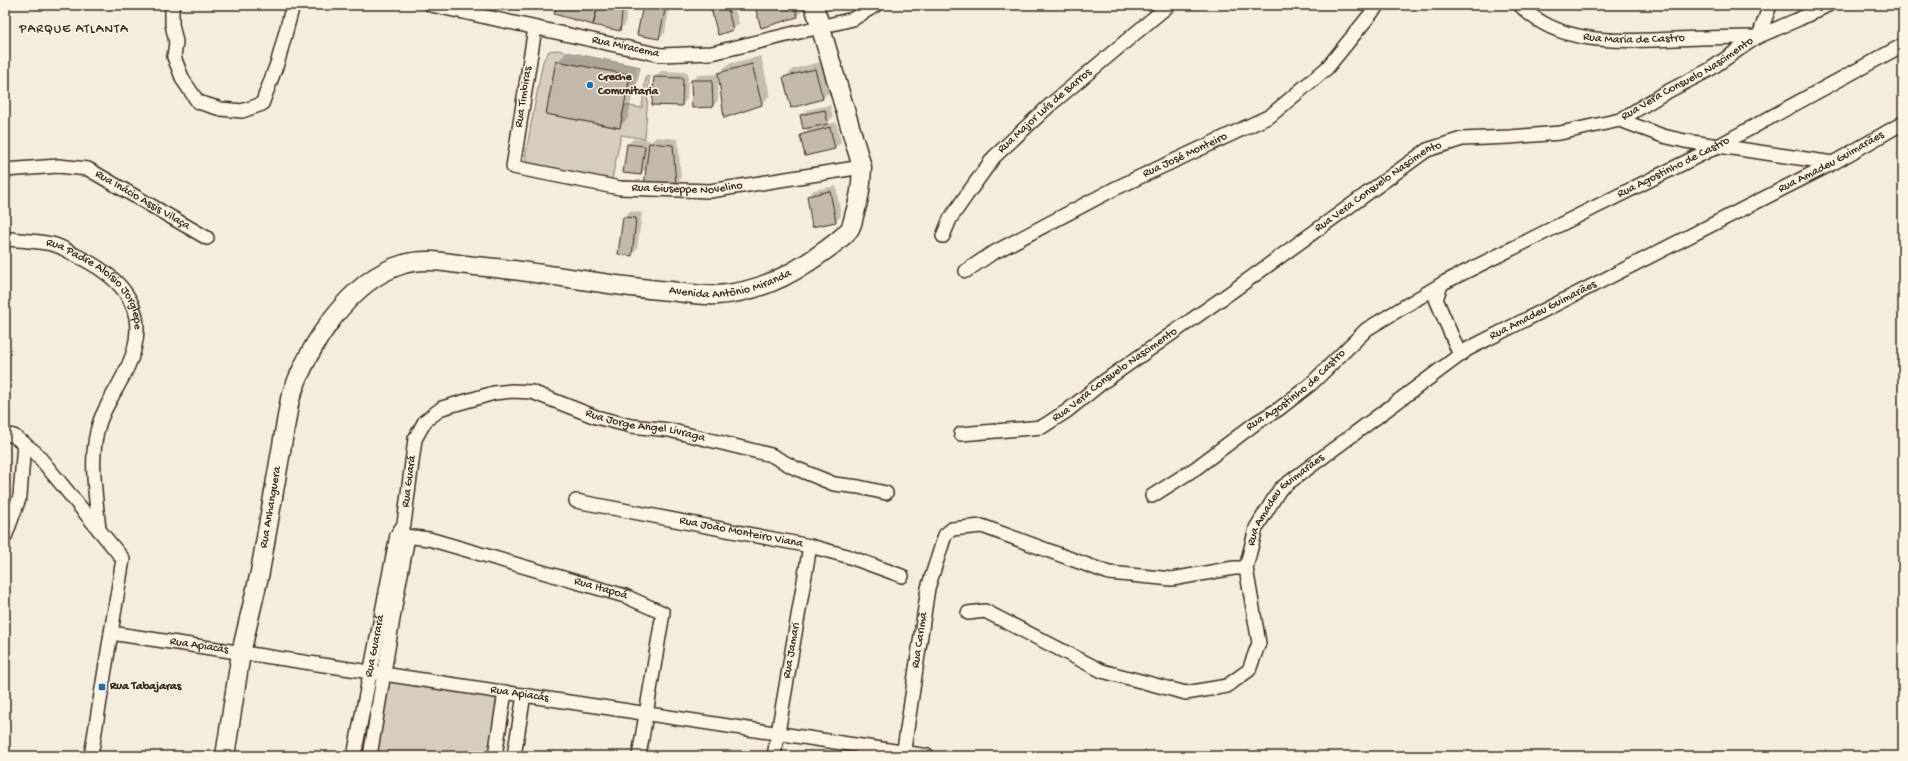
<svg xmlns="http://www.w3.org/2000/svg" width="1908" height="761" font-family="'Gochi Hand',sans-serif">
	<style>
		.green { fill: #d6cdbd; stroke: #887c6e }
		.shadow { fill: #0003 }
		.building { fill: #c3b9aa; stroke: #3b2a1e }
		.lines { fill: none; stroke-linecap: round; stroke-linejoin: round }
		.street-casing { stroke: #3b2a1e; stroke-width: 16 }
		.secondary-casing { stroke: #3b2a1e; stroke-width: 21 }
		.street { stroke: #fcf5e5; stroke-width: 13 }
		.secondary { stroke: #fcf5e5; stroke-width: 18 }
		.poi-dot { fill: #1f6fb2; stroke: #fcf5e5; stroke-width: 1.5 }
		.labels { text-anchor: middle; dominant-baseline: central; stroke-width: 3; stroke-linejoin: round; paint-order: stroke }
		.street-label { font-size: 12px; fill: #3b2a1e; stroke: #fcf5e5 }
		.poi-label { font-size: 12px; font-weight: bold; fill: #3b2a1e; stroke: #fcf5e5; text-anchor: start }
		.neighbourhood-label { font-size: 13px; letter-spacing: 1px; fill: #3b2a1e; stroke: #fcf5e5 }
	</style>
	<rect width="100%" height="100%" fill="#f4eddd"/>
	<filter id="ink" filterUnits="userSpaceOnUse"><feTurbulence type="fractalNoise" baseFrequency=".025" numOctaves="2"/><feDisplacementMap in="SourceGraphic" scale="8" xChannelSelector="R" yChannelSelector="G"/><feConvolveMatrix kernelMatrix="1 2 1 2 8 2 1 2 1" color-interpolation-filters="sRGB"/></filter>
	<g filter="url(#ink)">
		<path class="green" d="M557,50L640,67L633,96L626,95L556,61L546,114L619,128L624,105L642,108L646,76H649L645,139L621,135L611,184L528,165L525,157L543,61L549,51Z
			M388,677L500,697L489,756H373Z"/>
		<path class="shadow" d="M557,5H628L625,25L619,30Z
			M644,5H670L665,33L659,38Z
			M716,5H734L739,24L733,29L718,33L712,9Z
			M758,5H801L803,10L797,16L756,7Z
			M566,53L638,67L628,118L619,127L557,62Z
			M761,56L770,95L762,104L719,73L728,64Z
			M824,61L831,90L822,99L785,78L793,69Z
			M661,71L688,72L687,99L682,105L655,77Z
			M718,74V100L713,106L692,81L698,75Z
			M830,105L833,117L826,125L836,122L841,142L835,148L806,155L801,135L810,127L801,116L807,110Z
			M656,137L678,139L681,179L675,185L647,168L640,174L628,144L633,139L650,140L649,144Z
			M836,186L841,216L836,221L808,196L814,190Z
			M630,211L642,213L637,249L631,255L624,217Z"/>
		<path class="building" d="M556,5H598L593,25L554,14Z
			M598,5H623L620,31L593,25Z
			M643,5H666L659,39L637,35Z
			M727,5L733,30L718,35L711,9Z
			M761,5H794L798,17L761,28L755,7Z
			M556,61L630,75L620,128L546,114Z
			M752,64L762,105L724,118L718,73Z
			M815,69L823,99L791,108L783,77Z
			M654,77L683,78L682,106L652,105Z
			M691,80H712L713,107L692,108Z
			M825,110L828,124L803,129L800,115Z
			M830,127L835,149L805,156L800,135Z
			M649,143L673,145L676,186H644Z
			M627,144L645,146L641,175L623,173Z
			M830,191L836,222L812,227L807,196Z
			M623,217L636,218L632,256L618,254Z"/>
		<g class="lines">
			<g class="street-casing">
				<g id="street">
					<path d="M174,5L172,8V24L176,42L174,57L183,80L198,102L221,109L242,111L262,104L278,61L293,5"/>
					<path id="s1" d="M431,5L661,55L712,53L853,19L876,5"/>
					<path id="s2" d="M1520,5C1559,47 1623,41 1675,39C1702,38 1729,37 1757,37"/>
					<path id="s3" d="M535,28L513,167L620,188L710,191L862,167"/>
					<path d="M1759,36L1770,5"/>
					<path d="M1620,120L1663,136L1685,141L1833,163"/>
					<path id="s4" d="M5,170L58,166L88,169L207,238"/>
					<path id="s5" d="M943,236L950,219L966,196L994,157L1050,105L1169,5"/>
					<path id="s6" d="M5,241L11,239C24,241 38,241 51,244C59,245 68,251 75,255C116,274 147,302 134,350C127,376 109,397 100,421C88,455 96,495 99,530"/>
					<path id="s7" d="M966,271L991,254L1114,189L1270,116L1327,68L1378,5"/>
					<path d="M1441,285L1436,299L1460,355"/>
					<path d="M5,434L14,436L35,452L123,559L91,756"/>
					<path id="s8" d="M961,434L1042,427L1067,411L1103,382L1234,290L1427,150L1462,139L1510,137L1560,133L1620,120L1661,95L1709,70L1757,37L1799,19L1828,5"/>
					<path id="s9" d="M1152,496L1196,468L1257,422L1279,409L1311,384L1367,329L1445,282L1718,146L1903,45"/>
					<path id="s10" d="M576,501L810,546L847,556L902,576"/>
					<path id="s11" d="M397,535L429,539L625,596L663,613L639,756"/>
					<path d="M5,537L20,496L24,443"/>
					<path id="s12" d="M968,613L985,611L1102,671L1186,693L1227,686L1249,670L1259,643L1246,568L1256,528L1280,489L1468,349L1833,163L1903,123"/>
					<path id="s13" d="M111,633L928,756"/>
					<path id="s14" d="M354,756L397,535L404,524L415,439L425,421L442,408L494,393L512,391L532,392L596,417L631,426L669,430L771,455L795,468L834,484L859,487L886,493"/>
					<path d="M370,756L397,595L408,537"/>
					<path d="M495,756L505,692"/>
					<path d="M514,756L524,695"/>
					<path id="s15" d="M774,756L810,546"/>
					<path id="s16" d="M903,756L928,588L945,535L952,529L982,526L1109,573L1172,579L1234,568H1246"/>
				</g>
			</g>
			<g class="secondary-casing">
				<g id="secondary">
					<path id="s17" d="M225,756L241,653L260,572L290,399C308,347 348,280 404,264C426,257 453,264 475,266C540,271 605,286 670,291C686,293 702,296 717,295C751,293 782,280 810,261C822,253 840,241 849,230C852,226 853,221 854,216C860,198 861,187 862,167L814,5"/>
				</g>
			</g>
			<use href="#street" class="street"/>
			<use href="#secondary" class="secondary"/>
		</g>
	</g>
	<g class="poi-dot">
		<circle cx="590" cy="85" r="4"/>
		<rect x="98" y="683" width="8" height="8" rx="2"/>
	</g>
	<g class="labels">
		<g class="street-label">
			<text stroke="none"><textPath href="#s2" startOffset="123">Rua Maria de Castro</textPath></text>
			<text stroke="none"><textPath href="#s1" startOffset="199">Rua Miracema</textPath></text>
			<text stroke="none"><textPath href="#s8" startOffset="831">Rua Vera Consuelo Nascimento</textPath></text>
			<text transform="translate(524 97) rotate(-81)">Rua Timbiras</text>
			<text stroke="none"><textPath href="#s5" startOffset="163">Rua Major Luís de Barros</textPath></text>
			<text stroke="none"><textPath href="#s7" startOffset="248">Rua José Monteiro</textPath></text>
			<text stroke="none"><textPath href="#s12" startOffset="1139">Rua Amadeu Guimarães</textPath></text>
			<text stroke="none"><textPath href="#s9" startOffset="620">Rua Agostinho de Castro</textPath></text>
			<text stroke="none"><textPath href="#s3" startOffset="317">Rua Giuseppe Novelino</textPath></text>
			<text stroke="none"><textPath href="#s8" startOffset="495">Rua Vera Consuelo Nascimento</textPath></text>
			<text stroke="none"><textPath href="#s4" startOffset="146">Rua Inácio Assis Vilaça</textPath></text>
			<text stroke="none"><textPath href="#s17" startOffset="876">Avenida Antônio Miranda</textPath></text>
			<text stroke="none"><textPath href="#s6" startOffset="109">Rua Padre Aloísio Jorglepe</textPath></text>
			<text stroke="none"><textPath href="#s12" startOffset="815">Rua Amadeu Guimarães</textPath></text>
			<text stroke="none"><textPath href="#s8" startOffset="171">Rua Vera Consuelo Nascimento</textPath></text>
			<text stroke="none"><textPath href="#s9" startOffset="179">Rua Agostinho de Castro</textPath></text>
			<text stroke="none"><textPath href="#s14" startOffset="577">Rua Jorge Angel Livraga</textPath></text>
			<text stroke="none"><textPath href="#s14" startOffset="281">Rua Guará</textPath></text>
			<text stroke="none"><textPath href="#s12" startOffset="491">Rua Amadeu Guimarães</textPath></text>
			<text stroke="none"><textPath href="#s17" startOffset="253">Rua Anhanguera</textPath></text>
			<text stroke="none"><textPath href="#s10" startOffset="168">Rua João Monteiro Viana</textPath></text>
			<text stroke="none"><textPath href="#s11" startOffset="211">Rua Itapoá</textPath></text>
			<text stroke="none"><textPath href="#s16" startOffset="117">Rua Carimã</textPath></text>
			<text stroke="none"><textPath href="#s13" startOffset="89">Rua Apiacás</textPath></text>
			<text stroke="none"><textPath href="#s14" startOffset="112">Rua Guarará</textPath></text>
			<text stroke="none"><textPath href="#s15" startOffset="107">Rua Jamari</textPath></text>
			<text stroke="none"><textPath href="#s13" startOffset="413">Rua Apiacás</textPath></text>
		</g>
		<g class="poi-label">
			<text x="598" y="78">Creche<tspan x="598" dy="14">Comunitaria</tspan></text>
			<text x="110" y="687">Rua Tabajaras</text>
		</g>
		<g class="neighbourhood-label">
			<text x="74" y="29">PARQUE ATLANTA</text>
		</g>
	</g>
	<rect width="1908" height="761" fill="none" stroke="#fcf5e5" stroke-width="20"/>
	<rect x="10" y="10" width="1888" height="741" fill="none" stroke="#3b2a1e" stroke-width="1.5" filter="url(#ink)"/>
</svg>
